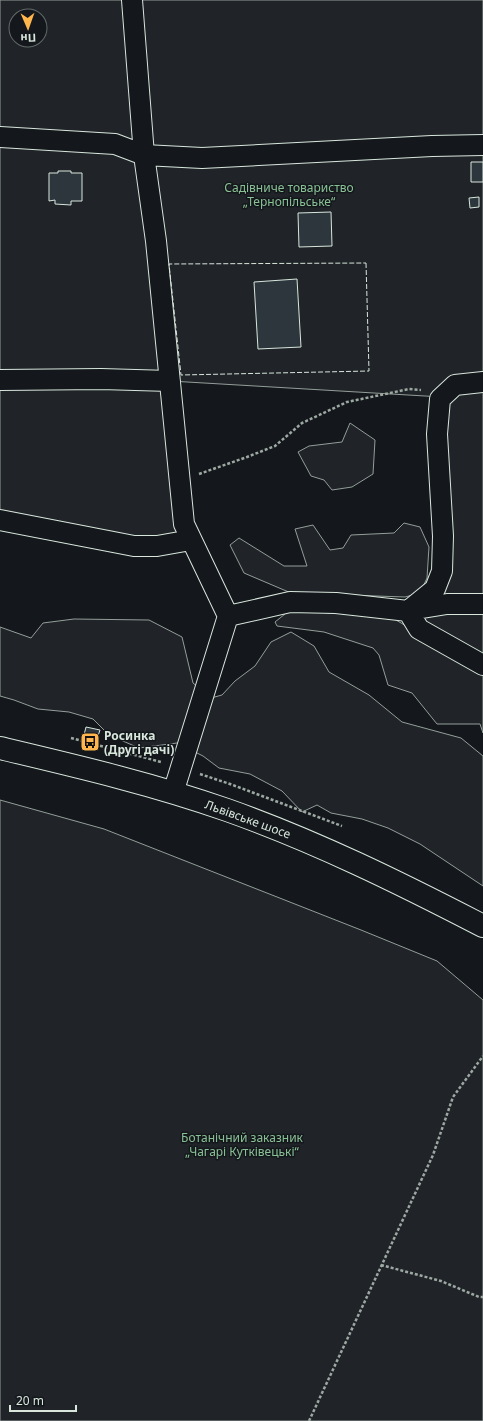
<svg xmlns="http://www.w3.org/2000/svg" width="483" height="1421" font-family="'Noto Sans',sans-serif">
	<style>
		.green { fill: #202428; stroke: #939e99; fill-rule: evenodd }
		.building { fill: #2c363c; stroke: #d8e6dc }
		.lines { fill: none; stroke-linecap: round; stroke-linejoin: round }
		.minor-casing { stroke: #d8e6dc; stroke-width: 22 }
		.trunk-casing { stroke: #d8e6dc; stroke-width: 24 }
		.path { stroke: #9da8a2; stroke-width: 2.5; stroke-dasharray: 3 2; stroke-linecap: butt }
		.minor { stroke: #14181c; stroke-width: 20 }
		.trunk { stroke: #14181c; stroke-width: 22 }
		.fence { stroke: #d8e6dc; stroke-width: 1; stroke-dasharray: 5 2; stroke-linecap: butt }
		.labels { text-anchor: middle; dominant-baseline: central; stroke-width: 3; stroke-linejoin: round; paint-order: stroke }
		.park-label { font-size: 12px; fill: #8ac095; stroke: #14181c }
		.poi-label { font-size: 12px; font-weight: bold; fill: #d8e6dc; stroke: #14181c; text-anchor: start }
		.street-label { font-size: 12px; fill: #d8e6dc; stroke: #14181c }
	</style>
	<rect width="100%" height="100%" fill="#14181c"/>
	<path class="green" d="M0,0H483V665L419,629L435,589L442,397L170,381L191,540L157,546L0,520ZM16,16H40V40H16Z
		M350,423L375,440L373,474L352,487L332,490L324,480L311,476L298,452L309,446L342,442Z
		M404,523L420,527L429,547L427,578L420,593L405,597L291,593L244,573L230,545L239,538L284,566H307L295,529L313,525L330,550L343,548L351,535L394,533Z
		M295,606L328,613L386,614L483,672V733L480,724H437L412,693L388,685L379,655L373,648L324,632L277,626L275,622Z
		M74,619L149,620L182,637L193,683L211,698L222,695L235,681L255,666L271,642L291,632L314,646L329,672L369,695L402,722L461,738L483,756V886L420,844L388,828L362,819L331,813L317,805L302,812L282,791L250,774L219,768L203,756L177,743L139,748L109,735L93,719L69,712L38,709L14,700L0,696V627L31,638L43,623Z
		M0,800L104,829L361,930L437,961L483,1000V1421H0Z"/>
	<path class="building" d="M471,162H483V182H471Z
		M58,171H71V173H82V201H71V205L55,204V200L49,201V173H58Z
		M479,197V207L470,208L469,198Z
		M331,212L332,246L299,247L298,213Z
		M297,279L301,347L258,349L254,282Z
		M86,727L100,730L97,739L84,735Z"/>
	<g class="lines">
		<g class="minor-casing">
			<path id="minor" d="M132,0L144,155L156,241L184,524L228,616L173,793
				M0,137L115,144L144,155L202,158L432,146L483,145
				M0,380L101,379L170,381
				M0,520L134,546H157L191,540
				M410,610L447,604H483
				M408,611L435,589L442,571L443,536L437,434L440,399L455,385L483,382
				M228,616L290,602L336,603L408,611L419,629L483,665"/>
		</g>
		<g class="trunk-casing">
			<path id="trunk" d="M0,748C76,766 153,784 227,810C315,841 400,883 483,926"/>
		</g>
		<path class="path" d="M199,474L247,457L275,446L302,423L347,402L409,389L421,390
			M71,738L161,762
			M200,774L230,784L342,826
			M381,1265L441,1281L479,1297H483
			M309,1421L433,1155L453,1097L483,1056"/>
		<use href="#minor" class="minor"/>
		<use href="#trunk" class="trunk"/>
		<path class="fence" d="M366,263L369,371L181,375L169,264Z"/>
	</g>
	<defs>
		<g id="bus-square" transform="scale(1)"><rect x="-9" y="-9" width="18" height="18" rx="4" fill="#ffb74d" stroke="#14181c"/><path d="M-5-6H5V4H4V6H2V4H-2V6H-4V4H-5ZM-3.5-4V0h7V-4ZM-3.5 1.2v1.5H-2V1.2ZM2 1.2v1.5H3.5V1.2Z" fill="#111"/></g>
	</defs>
	<g fill-rule="evenodd">
		<use href="#bus-square" x="90" y="742"/>
	</g>
	<g class="labels">
		<g class="park-label">
			<text x="289" y="187">Садівниче товариство<tspan x="289" dy="14">„Тернопільське“</tspan></text>
			<text x="242" y="1137">Ботанічний заказник<tspan x="242" dy="14">„Чагарі Кутківецькі“</tspan></text>
		</g>
		<g class="poi-label">
			<text x="104" y="735">Росинка<tspan x="104" dy="14">(Другі дачі)</tspan></text>
		</g>
		<g class="street-label">
			<text transform="translate(248 819) rotate(20)">Львівське шосе</text>
		</g>
	</g>
	<g transform="translate(28 28) rotate(178)"><circle r="19" fill="#14181c" stroke="#626a69"/>
	<path d="M0-3L7 15L0 10L-7 15Z" fill="#ffb74d"/>
	<text y="-6" font-size="11" font-weight="bold" text-anchor="middle" fill="#d8e6dc">Пн</text>
	</g>
	<path d="M10 1405v6h66v-6" fill="none" stroke="#d8e6dc" stroke-width="2"/>
	<text x="16" y="1405" font-size="12" fill="#d8e6dc" stroke="#14181c" stroke-width="3" paint-order="stroke">20 m</text>
</svg>
